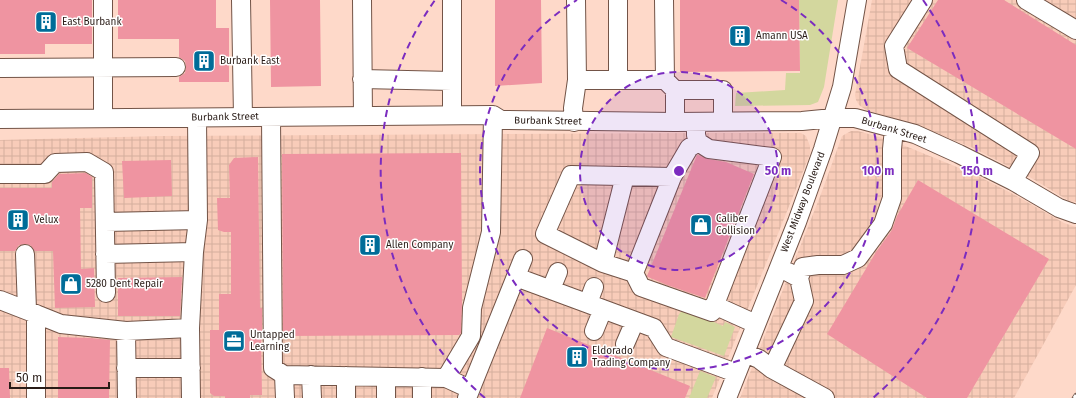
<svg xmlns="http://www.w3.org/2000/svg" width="1076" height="398" font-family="'Fira Sans',sans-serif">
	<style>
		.industrial { fill: url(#industrial-grid) }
		.green { fill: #d3d79e }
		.building { fill: #ef94a1 }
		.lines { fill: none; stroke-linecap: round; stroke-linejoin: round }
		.minor-casing { stroke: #735447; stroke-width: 20 }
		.minor { stroke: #fff; stroke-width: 18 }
		.rail-casing { stroke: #745e55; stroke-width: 4.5 }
		.rail { stroke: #fff; stroke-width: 3; stroke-dasharray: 9; stroke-linecap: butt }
		.ring { fill: none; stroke: #7b2cbf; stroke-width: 2; stroke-dasharray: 7 5 }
		.labels { text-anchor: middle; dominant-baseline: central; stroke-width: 3; stroke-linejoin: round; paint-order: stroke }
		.poi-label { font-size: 10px; fill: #281b16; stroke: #fff; text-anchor: start }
		.street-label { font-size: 10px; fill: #281b16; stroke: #fff }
		.centre { fill: #7b2cbf; stroke: #fff; stroke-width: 2 }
		.ring-label { font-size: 12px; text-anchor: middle; font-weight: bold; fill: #7b2cbf; stroke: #fff; stroke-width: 3; stroke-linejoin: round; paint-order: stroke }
	</style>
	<defs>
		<pattern id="industrial-grid" width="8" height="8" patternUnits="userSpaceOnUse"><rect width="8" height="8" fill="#f8ccb9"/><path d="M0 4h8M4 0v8" fill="none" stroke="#d5af9e"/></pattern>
	</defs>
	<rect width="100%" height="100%" fill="#fed9c9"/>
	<path class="industrial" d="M872,0H1076V202L1069,201L1033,179L973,148L913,124L866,110L859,105L856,100L855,95Z
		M851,131H858L893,141L974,174L1013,194L1064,223L1076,227V285L1014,398H740L821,194L842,136Z
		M696,133H801L806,136L810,146V154L712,398H0V140L161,136Z"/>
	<path class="green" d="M799,0H838L824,87L818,102L810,105L735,106L736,93L785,90L786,73H800Z
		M684,309L723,326L725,322L735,327L724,356L671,337L679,314Z
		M700,371L716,377L707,398H689Z"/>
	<path class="building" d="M0,0H92V44H45V54H0Z
		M118,0H216V28H229V82H179V77L185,73L186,67L185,61L179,57V39H118Z
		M270,0H320L321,86L271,87Z
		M495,0H541L542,83L495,86Z
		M680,0H799L800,71L680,72Z
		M938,0H1004L1076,45V149L907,48Z
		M461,153L462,304L461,333L459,335L283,336L282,154Z
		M697,155H698L708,159L726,162L754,174L705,298L667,285L648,277L647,276Z
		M258,157L260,308H262V336H261L262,395H250V398H225V396H214L210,393V330H219V294H231V232H224L218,230L217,198H230L229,165L234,158Z
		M171,160L172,196L124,198L122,161Z
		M86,173L92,177V208H80L81,269L94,268L95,307L55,308L53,251H35L30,245L25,244L19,245L15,251H0V188H52V182L59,174Z
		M918,180L1049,259L967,398H927L827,334L876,252L892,230L897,216Z
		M182,277L180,316H118V278Z
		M547,328L690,386L685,398H520Z
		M58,337L91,338L110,340L109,398H58Z
		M0,368H9L10,398H0Z"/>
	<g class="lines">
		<g class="minor-casing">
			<path id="minor" d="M103,0V118
				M241,0L243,117
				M362,0L363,116
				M618,0V80
				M664,0L665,80
				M923,0L894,46L898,69L1030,153L1013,181
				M1026,0L1076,30
				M0,68L176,67
				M362,79L452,81
				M577,80H665L675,90V122
				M675,90H723V122
				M452,115V0
				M271,117L273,368L284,375L446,378L470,389
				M0,119L493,115L501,120L675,122L802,121L833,118H855L915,134L959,154L1013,181L1059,208L1076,214
				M574,122L573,108L577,80L576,0
				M0,174H45L55,163L87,162L104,172L106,293
				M672,177L571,175L545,234L603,263L634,273L641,287L712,312L772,157L709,149L698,142L696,135V122
				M105,222L198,220
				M25,254L27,310
				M105,254L194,252
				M603,263L625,176
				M634,273L672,177L689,148L698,142
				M516,277L654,328L666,347L736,373
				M799,278L803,267L818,265H843L858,258L883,224L892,198V149L894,129
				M551,289L558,272
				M0,300L36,314V398
				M588,303L594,287
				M714,305L756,324
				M36,314L61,324L126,331L190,328L191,398
				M190,328L194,252L198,220L197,118
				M126,331L127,398
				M594,331L603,309
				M625,344L635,321
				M745,353L759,359L772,369L825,398
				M126,368H191
				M772,369L804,301L799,278L788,272
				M284,375L285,398
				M311,375L312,398
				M346,376V398
				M386,377V398
				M446,378L471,336L472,308L491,232L493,115
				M422,398V377
				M467,398L523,259
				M727,398L797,222L823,149L842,87L857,0"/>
		</g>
		<use href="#minor" class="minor"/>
		<g class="rail-casing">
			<path id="rail" d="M1074,398L1076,395"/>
		</g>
		<use href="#rail" class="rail"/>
	</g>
	<circle cx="679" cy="171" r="99" fill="#7b2cbf" fill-opacity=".12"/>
	<g class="ring">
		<circle cx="679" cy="171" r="99"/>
		<path d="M781 0A199 199 0 1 1 577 0"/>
		<path d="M485 398A298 298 0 0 1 435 0M923 0A298 298 0 0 1 873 398"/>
	</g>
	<defs>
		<g id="building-square" transform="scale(1.15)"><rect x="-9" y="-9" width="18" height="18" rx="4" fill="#006c98" stroke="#fff"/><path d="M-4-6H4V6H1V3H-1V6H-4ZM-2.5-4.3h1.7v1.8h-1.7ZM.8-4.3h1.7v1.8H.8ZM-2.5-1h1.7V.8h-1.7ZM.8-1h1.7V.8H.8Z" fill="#fff"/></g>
		<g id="shop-square" transform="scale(1.15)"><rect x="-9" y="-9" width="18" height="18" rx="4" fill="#006c98" stroke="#fff"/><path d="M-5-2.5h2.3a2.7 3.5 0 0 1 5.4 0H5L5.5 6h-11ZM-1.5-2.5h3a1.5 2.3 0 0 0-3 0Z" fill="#fff"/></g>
		<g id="office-square" transform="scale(1.15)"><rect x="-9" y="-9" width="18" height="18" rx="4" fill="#006c98" stroke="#fff"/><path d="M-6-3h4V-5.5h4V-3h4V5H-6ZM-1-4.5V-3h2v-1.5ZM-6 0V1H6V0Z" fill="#fff"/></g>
	</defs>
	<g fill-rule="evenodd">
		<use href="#building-square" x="46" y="22"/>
		<use href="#building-square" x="740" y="36"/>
		<use href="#building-square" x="204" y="61"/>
		<use href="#building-square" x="18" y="220"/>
		<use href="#shop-square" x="701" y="225"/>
		<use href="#building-square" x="370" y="245"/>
		<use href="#shop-square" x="71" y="284"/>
		<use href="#office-square" x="234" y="341"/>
		<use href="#building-square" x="577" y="357"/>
	</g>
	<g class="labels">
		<g class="poi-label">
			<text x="62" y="22">East Burbank</text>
			<text x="756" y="36">Amann USA</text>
			<text x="220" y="61">Burbank East</text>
			<text x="716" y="219">Caliber<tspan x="716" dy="12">Collision</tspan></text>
			<text x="34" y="220">Velux</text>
			<text x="386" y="245">Allen Company</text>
			<text x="86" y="284">5280 Dent Repair</text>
			<text x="250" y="335">Untapped<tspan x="250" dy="12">Learning</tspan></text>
			<text x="592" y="351">Eldorado<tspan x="592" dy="12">Trading Company</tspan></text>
		</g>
		<g class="street-label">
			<text transform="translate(225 117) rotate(-1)">Burbank Street</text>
			<text transform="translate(548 121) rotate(1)">Burbank Street</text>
			<text transform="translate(894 130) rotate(17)">Burbank Street</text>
			<text transform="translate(803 202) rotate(-69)">West Midway Boulevard</text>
		</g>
	</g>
	<circle cx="679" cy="171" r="6" class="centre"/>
	<g class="ring-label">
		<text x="778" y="175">50 m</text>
		<text x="878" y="175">100 m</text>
		<text x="977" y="175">150 m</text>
	</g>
	<path d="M10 382v6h99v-6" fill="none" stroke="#281b16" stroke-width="2"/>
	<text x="16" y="382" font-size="12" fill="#281b16" stroke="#ffffff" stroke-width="3" paint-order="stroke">50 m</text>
</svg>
